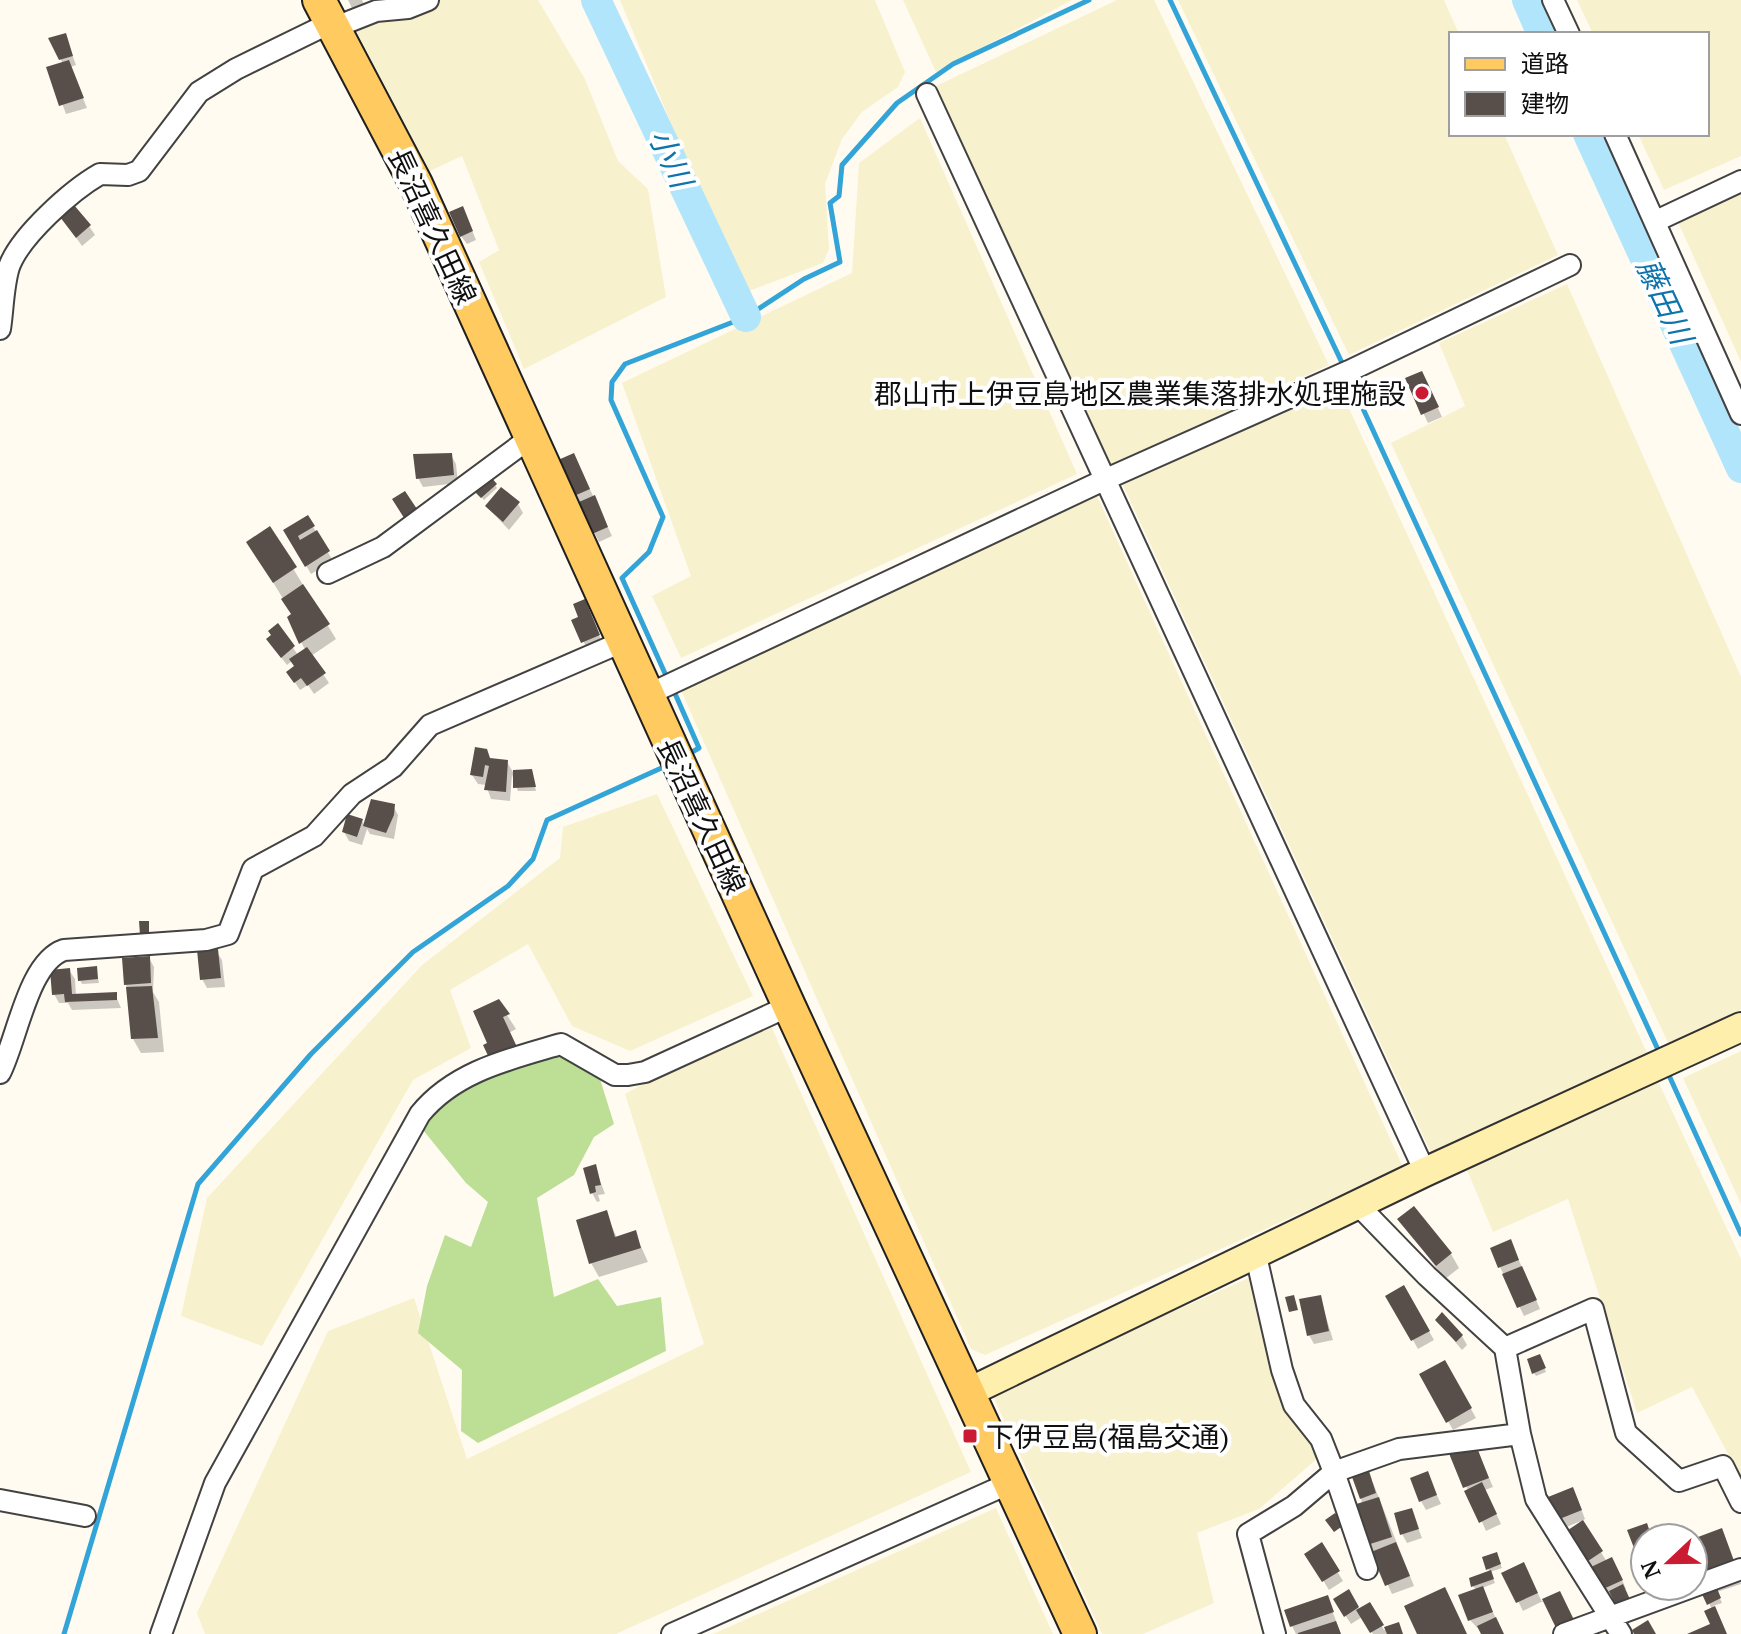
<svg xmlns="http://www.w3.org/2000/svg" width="1741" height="1634" font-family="'PT Serif','Noto Sans JP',serif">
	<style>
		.farmland { fill: #f8f1ce }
		.forest { fill: #bcdf95 }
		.shadow { fill: #0003 }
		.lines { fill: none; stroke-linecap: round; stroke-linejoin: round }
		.stream { stroke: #32a4d8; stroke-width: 5 }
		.river { stroke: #b1e5fb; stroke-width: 30 }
		.building { fill: #594f4a }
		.street-casing { stroke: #424242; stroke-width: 24 }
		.secondary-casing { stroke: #313131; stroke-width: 32 }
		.primary-casing { stroke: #202020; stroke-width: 36 }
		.street { stroke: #fff; stroke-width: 20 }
		.secondary { stroke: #ffefac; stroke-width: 28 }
		.primary { stroke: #ffcb61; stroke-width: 32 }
		.poi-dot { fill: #cb1b32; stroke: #fff; stroke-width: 3 }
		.labels { text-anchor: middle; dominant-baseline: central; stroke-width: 8; stroke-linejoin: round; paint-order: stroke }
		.street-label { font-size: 28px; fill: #0f0f0f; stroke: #fff }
		.poi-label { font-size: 28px; fill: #0f0f0f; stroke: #fff; text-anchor: end }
		.water-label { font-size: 30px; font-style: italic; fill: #0d74ac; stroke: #fff }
	</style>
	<rect width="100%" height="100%" fill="#fffbf1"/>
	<path class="farmland" d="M419,0H538L585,79L618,161L648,189L666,297L524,369L479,262L499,250L462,156L430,171L353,25Z
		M620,0H875L905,72L898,87L862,112L842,139L825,184L829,249L823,263L749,291L682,150Z
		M903,0H1072L936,72Z
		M1117,0H1154L1329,365L1108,466L934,87Z
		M1178,0H1444L1459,34H1451V134H1504L1558,255L1349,355Z
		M1577,0H1741V156L1664,190L1638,134H1707V34H1593Z
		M920,118L1077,474L681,658L652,596L691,576L622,383L852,273L859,163Z
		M1741,194V362L1678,222Z
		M1567,284L1741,677V1010L1668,1043L1391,443L1465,406L1439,343Z
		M1340,389L1649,1057L1433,1157L1122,483Z
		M1096,494L1403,1167L985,1355L971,1349L681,690Z
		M657,794L753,996L630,1051L572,1026L528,944L450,990L471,1048L413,1080L262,1346L181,1316L207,1198L422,965L560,858L563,827Z
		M766,1015L971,1472L616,1634H205L197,1613L328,1331L414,1298L467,1459L704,1344L625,1094Z
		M1741,1051V1204L1683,1078Z
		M1658,1081L1741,1259V1478L1692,1387L1637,1413L1568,1199L1493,1232L1467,1170Z
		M1249,1278L1288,1407L1320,1456L1259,1509L1197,1533L1214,1603L1143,1634H1102L991,1392Z
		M996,1508L1053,1634H713Z"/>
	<path class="forest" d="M561,1055L600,1079L614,1124L594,1137L574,1175L537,1198L554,1297L598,1279L617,1306L661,1297L666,1351L478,1443L461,1431L462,1370L418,1333L427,1286L445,1235L471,1247L488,1202L466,1183L419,1125C462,1074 496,1063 561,1055Z"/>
	<path class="shadow" d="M348,0H362L365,6L354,12Z
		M65,35L76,65L70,67L87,108L66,114L49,68L63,64L51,39Z
		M467,218L476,240L467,244L461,236Z
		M68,226H89L95,235L82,246Z
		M1407,379L1426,382L1442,417L1428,423Z
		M451,455L456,464L458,483L423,487L418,478Z
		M578,464L612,536L599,542L576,495Z
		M495,485L497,488L484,500L479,495Z
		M518,504L523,513L509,530L487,507Z
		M308,518L333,561L311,574L286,531Z
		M269,529L336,639L311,656L329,683L314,694L308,685L300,690L294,681L296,667L292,661L287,665L274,648L278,626L298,655L305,650L290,618L293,615L257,556Z
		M589,610L603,645L588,651L574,621Z
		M491,760L507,762L513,772L531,771L536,791H518L512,775L510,801L491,799L486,785L478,784L472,775Z
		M393,806L398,815L394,839L370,834L367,829L362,845L349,841L344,832L362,821L365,826Z
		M216,951L222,960L225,987L207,988L202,979Z
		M149,958L154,967L153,992L159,1002L164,1052L141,1053L133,1039L126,984Z
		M96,968L99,983L82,984L80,980Z
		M69,970L75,979L76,996L115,994L121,1008L72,1010L68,1003H59L54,994Z
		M498,1001L516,1029L490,1044Z
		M595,1167L605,1194L598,1195L600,1201L597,1202L592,1193Z
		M606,1213L617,1238L635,1233L648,1262L599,1277L591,1263Z
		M1400,1220L1451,1254L1459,1268L1445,1279Z
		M1511,1242L1540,1309L1524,1316L1500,1267Z
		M1404,1287L1434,1340L1418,1349L1388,1296Z
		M1320,1297L1333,1340L1314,1344L1309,1335Z
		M1437,1320L1462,1336L1467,1345L1462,1350Z
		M1541,1360L1546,1372L1536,1376L1534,1373Z
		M1445,1362L1476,1418L1453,1430L1422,1375Z
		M1451,1452H1478L1493,1487L1485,1490L1501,1524L1486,1531Z
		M1427,1474L1441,1504L1426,1510L1421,1501Z
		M1373,1483L1414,1586L1392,1594L1369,1544L1361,1498Z
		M1577,1498L1585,1519L1582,1521L1607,1562L1617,1568L1626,1589L1608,1598L1568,1532L1581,1521L1564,1528L1559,1519Z
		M1411,1510L1422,1538L1407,1543L1402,1534Z
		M1722,1531L1741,1584L1717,1592L1722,1603L1713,1606L1725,1634H1692L1712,1625V1610L1693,1560L1707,1555Z
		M1321,1545L1343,1581L1329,1590L1307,1554Z
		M1498,1558L1502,1568L1490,1572L1488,1569Z
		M1504,1573H1528L1542,1602L1559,1593L1523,1611Z
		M1492,1576L1495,1583L1482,1588L1503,1634H1483L1470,1620L1476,1590L1473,1586Z
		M1650,1586H1671L1657,1599Z
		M1348,1592L1360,1610L1370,1605L1384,1630L1398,1625L1403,1634H1373L1362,1617L1351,1624L1335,1600Z
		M1327,1597L1341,1634H1296L1292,1626Z"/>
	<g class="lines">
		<path class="stream" d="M1170,0L1344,367
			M1348,376L1660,1054
			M668,680L622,578L649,552L663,517L611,400L612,382L625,364L746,317L804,279L840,262L830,203L839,196L842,165L897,103L953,64L1089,0
			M673,689L699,748L687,755
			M1667,1071L1741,1234
			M64,1634L198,1184L311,1054L413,952L508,886L533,859L547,820L668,765"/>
		<path class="river" d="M596,0L746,317
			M1527,0L1542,34
			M1588,134L1741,468"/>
	</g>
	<path class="building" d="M66,33L73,56L59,60L48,38Z
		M69,60L84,98L59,106L46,67Z
		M74,205L91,225L76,238L60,217Z
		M463,206L473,231L460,237L449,212Z
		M1422,371L1439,407L1421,415L1405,378Z
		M452,453L454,475L416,479L413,454Z
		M574,453L590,489L574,496L558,460Z
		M490,476L497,484L481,498L474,491Z
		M501,487L520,502L503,522L485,506Z
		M405,491L419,512L406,521L392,499Z
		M595,495L608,527L592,534L579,502Z
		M308,515L315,526L298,536L300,540L317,530L330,551L305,567L283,530Z
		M270,526L297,567L273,583L246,542Z
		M303,584L330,624L299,644L287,617L291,614L281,599Z
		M585,599L600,635L581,643L571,620L578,617L573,604Z
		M278,623L295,646L281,658L266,639L271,635L268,631Z
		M307,647L326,673L307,686L301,678L294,683L286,672L294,666L289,659Z
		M475,747L487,749L490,758L508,760L506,792L484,790L489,766L485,765L483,777L470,775Z
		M532,769L536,787L513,788V770Z
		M371,799L395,804L394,815L386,833L363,826Z
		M347,814L363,819L357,837L342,832Z
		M139,921H149V934L140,935Z
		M218,949L221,978L200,980L197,950Z
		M150,956L151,983L124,985L122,958Z
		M97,966L98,979L78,981L77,968Z
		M70,968L72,994L117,992V1000L65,1002L64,994L52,995L50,970Z
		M152,986L158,1038L131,1039L126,987Z
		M499,999L510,1014L503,1017L517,1047L490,1060L483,1045L487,1043L473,1011Z
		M596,1164L601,1185L595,1186L596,1192L590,1194L583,1168Z
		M1414,1206L1452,1253L1436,1266L1397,1219Z
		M607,1210L615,1237L636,1230L641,1248L589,1264L576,1220Z
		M1511,1239L1519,1260L1498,1268L1490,1248Z
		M1522,1266L1537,1300L1517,1308L1502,1274Z
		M1404,1285L1430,1331L1411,1341L1385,1296Z
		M1294,1295L1298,1310L1289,1312L1285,1297Z
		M1321,1295L1329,1331L1307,1336L1299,1299Z
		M1442,1312L1463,1335L1456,1342L1435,1320Z
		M1540,1354L1546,1368L1532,1374L1527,1359Z
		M1445,1360L1472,1408L1446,1423L1419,1374Z
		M1474,1440L1489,1478L1463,1488L1448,1451Z
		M1369,1471L1376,1493L1360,1499L1352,1477Z
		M1428,1471L1437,1495L1419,1502L1410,1478Z
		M1482,1482L1497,1514L1479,1523L1464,1491Z
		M1573,1487L1582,1510L1557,1520L1548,1497Z
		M1379,1497L1392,1537L1367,1545L1353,1505Z
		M1412,1508L1419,1529L1400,1535L1394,1513Z
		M1335,1513L1344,1525L1334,1532L1325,1520Z
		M1583,1520L1603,1551L1585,1563L1565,1532Z
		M1647,1523L1652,1538H1645L1643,1571L1627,1530Z
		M1722,1528L1737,1569L1698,1582L1693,1557L1704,1554L1698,1537Z
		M1322,1542L1340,1571L1322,1582L1304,1554Z
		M1396,1542L1410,1576L1385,1586L1371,1552Z
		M1497,1552L1501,1564L1486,1570L1482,1557Z
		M1612,1557L1623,1580L1601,1590L1591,1567Z
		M1524,1562L1538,1593L1516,1603L1501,1573Z
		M1491,1570L1494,1579L1471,1587L1469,1578Z
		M1623,1584L1633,1606L1619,1612L1609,1591Z
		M1483,1586L1493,1612L1468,1621L1458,1595Z
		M1716,1586L1721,1598L1707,1605L1701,1592Z
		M1445,1587L1467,1634H1417L1404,1606Z
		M1349,1589L1359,1607L1344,1617L1333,1599Z
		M1560,1591L1575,1622L1557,1630L1542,1599Z
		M1328,1595L1334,1612L1290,1627L1284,1610Z
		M1370,1602L1384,1625L1370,1633L1356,1610Z
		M1715,1606L1727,1634H1687L1710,1624L1704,1611Z
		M1496,1617L1504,1634H1481L1477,1626Z
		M1648,1620L1656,1634H1634L1632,1630Z
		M1336,1621L1341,1634H1298V1633Z
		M1399,1622L1403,1634H1387L1384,1627Z"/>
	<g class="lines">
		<g class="street-casing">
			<path id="street" d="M1553,0L1569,34
				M333,28L376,11L408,8L428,0
				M927,94L1425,1172
				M1615,134L1741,414
				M1656,221L1741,181
				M0,329C3,310 3,286 9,267C20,236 72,190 100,174L128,175L139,171L199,92L236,69L330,23
				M328,573L383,547L530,438
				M647,695L1104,480L1349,371L1570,265
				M0,1073C17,1040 28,962 64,950L206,940L228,934L253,869L314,836L352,794L393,767L430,725L622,642
				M1360,1207L1427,1276L1505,1348L1520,1434L1536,1499L1621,1634
				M1256,1256L1282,1370L1294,1405L1321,1439L1334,1472L1294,1506L1248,1534L1275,1634
				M1505,1348L1593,1309L1626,1433L1679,1481L1723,1466L1741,1502
				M0,1500L85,1516
				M1367,1569L1334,1472L1399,1449L1520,1434
				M161,1634L215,1483L420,1114C455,1071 510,1059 561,1044L615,1075H628L645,1072L789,1006
				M672,1634L1010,1483
				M1564,1634L1741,1569"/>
		</g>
		<g class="secondary-casing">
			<path id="secondary" d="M969,1392L1425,1172L1741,1027"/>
		</g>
		<g class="primary-casing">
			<path id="primary" d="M319,0L416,184L789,1006L1080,1634"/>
		</g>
		<use href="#street" class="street"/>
		<use href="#secondary" class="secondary"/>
		<use href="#primary" class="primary"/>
	</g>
	<g class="poi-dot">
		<circle cx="1422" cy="393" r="8"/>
		<rect x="962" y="1428" width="16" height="16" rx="4"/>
	</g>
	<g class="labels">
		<g class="street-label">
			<text transform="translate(433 226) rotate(65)">長沼喜久田線</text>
			<text transform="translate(702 816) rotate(65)">長沼喜久田線</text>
		</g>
		<g class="poi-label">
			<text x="1406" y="393">郡山市上伊豆島地区農業集落排水処理施設</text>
			<text x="986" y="1436" text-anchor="start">下伊豆島(福島交通)</text>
		</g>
		<g class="water-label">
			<text transform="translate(671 158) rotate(65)">小川</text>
			<text transform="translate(1665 301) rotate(65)">藤田川</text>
		</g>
	</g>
	<rect x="1449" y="32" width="260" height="104" fill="#ffffff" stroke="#9f9f9f" stroke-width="2"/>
	<rect x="1465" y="58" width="40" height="12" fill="#ffcb61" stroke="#9f9f9f" stroke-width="2"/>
	<text x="1521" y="72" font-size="24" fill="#0f0f0f">道路</text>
	<rect x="1465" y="92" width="40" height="24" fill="#594f4a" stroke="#9f9f9f" stroke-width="2"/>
	<text x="1521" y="112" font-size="24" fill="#0f0f0f">建物</text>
	<g transform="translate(1669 1562) rotate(248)"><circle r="38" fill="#ffffff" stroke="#9f9f9f" stroke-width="2"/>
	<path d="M0-6L14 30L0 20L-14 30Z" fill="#cb1b32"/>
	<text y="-12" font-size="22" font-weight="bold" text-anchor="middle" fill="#0f0f0f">N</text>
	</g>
</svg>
